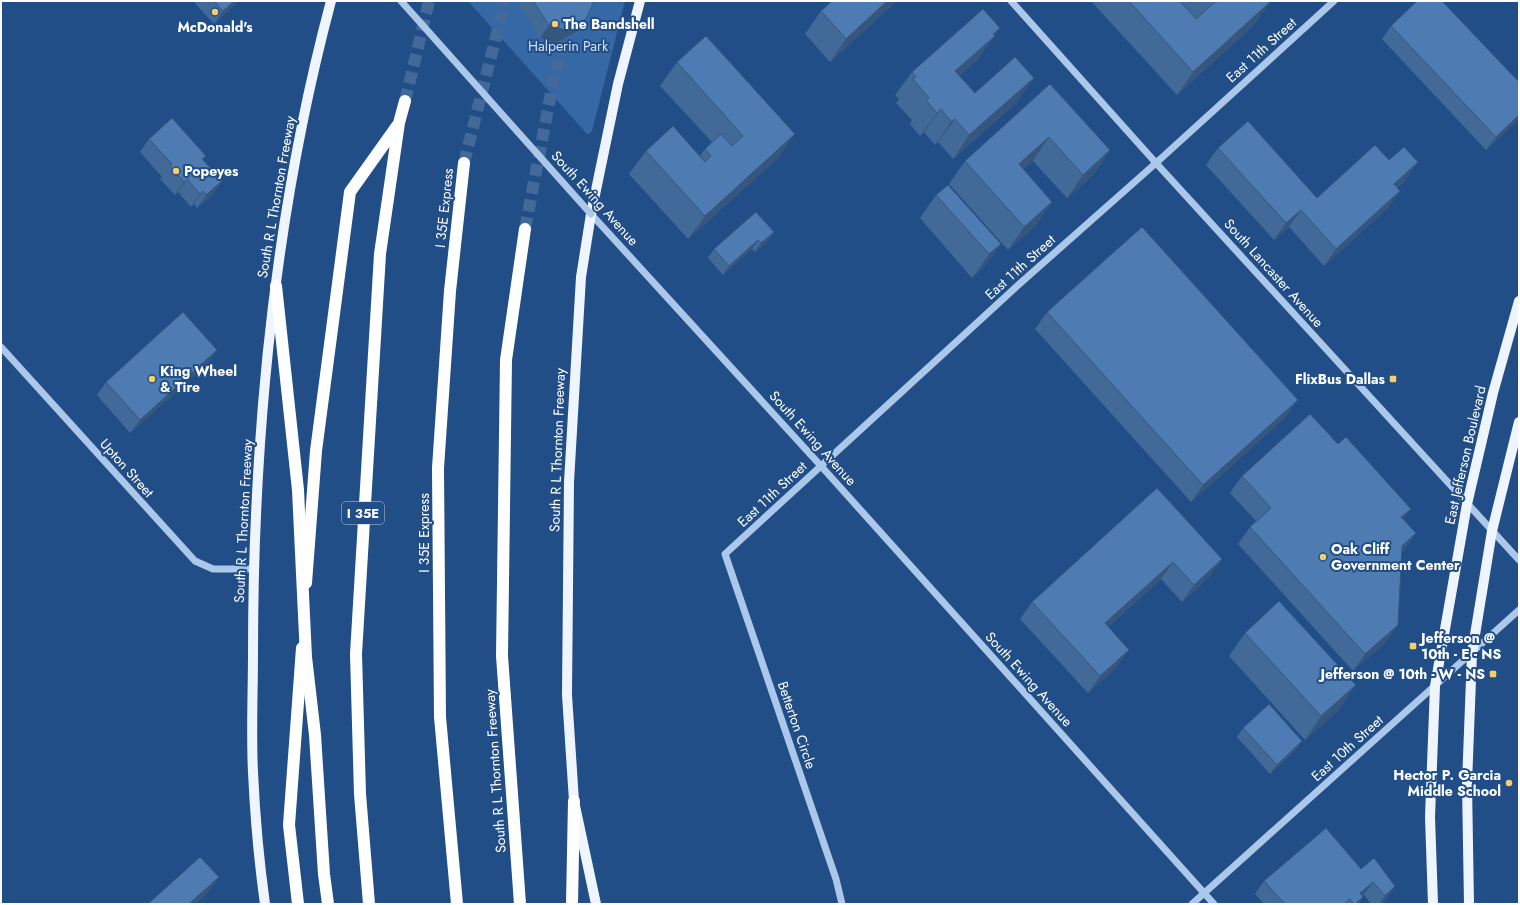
<svg xmlns="http://www.w3.org/2000/svg" width="1520" height="905" font-family="Jost,sans-serif">
	<style>
		.green { fill: #3568a5 }
		.lines { fill: none; stroke-linecap: round; stroke-linejoin: round }
		.highway-tunnel { stroke: #426999; stroke-width: 12; stroke-dasharray: 12 6; stroke-linecap: butt }
		.minor { stroke: #abc8ea; stroke-width: 7 }
		.major { stroke: #eff5fe; stroke-width: 10 }
		.highway { stroke: #fff; stroke-width: 12 }
		.minor-bridge { stroke: #abc8ea; stroke-width: 7 }
		.highway-bridge { stroke: #fff; stroke-width: 12 }
		.wall { fill: #426a99 }
		.shaded-wall { fill: #36567d }
		.building { fill: #4d7bb2; stroke: #36567d }
		.poi-dot { fill: #f7ce6c; stroke: #214e87; stroke-width: 1.5 }
		.labels { text-anchor: middle; dominant-baseline: central; stroke-width: 4; stroke-linejoin: round; paint-order: stroke }
		.shield { fill: #214e87; stroke: #bccadb; stroke-width: 1 }
		.shield-label { font-size: 13px; font-weight: bold; fill: #fff }
		.poi-label { font-size: 14px; font-weight: bold; fill: #fff; stroke: #214e87; text-anchor: start }
		.park-label { font-size: 14px; fill: #d0e2f7; stroke: #214e87 }
		.street-label { font-size: 14px; fill: #fff; stroke: #214e87 }
	</style>
	<rect width="100%" height="100%" fill="#214e87"/>
	<path class="green" d="M468,1H625L592,131L589,134H587Z"/>
	<g class="lines">
		<path class="highway-tunnel" d="M405,101L429,1
			M464,163L505,1
			M525,229L552,88L574,1"/>
		<path class="minor" d="M1011,1L1156,163L1519,560
			M591,214L821,466L1214,904
			M1,347L195,561L213,569H253
			M842,904L836,879L725,554L1016,287L1156,163L1334,1
			M1192,904L1519,610"/>
		<path class="major" d="M265,904C259,861 255,816 253,772C251,733 253,693 253,653C253,436 275,211 331,1
			M596,904L574,801L567,695L569,482L581,277L591,214L618,84L640,1
			M1433,904L1430,817L1435,686L1467,504L1493,393L1519,301
			M1469,904L1467,784L1472,653L1492,531L1519,422"/>
		<path class="highway" d="M306,583L316,451L350,192L397,126
			M298,904L289,825L302,648
			M369,904L360,794L356,654L380,254L399,123L405,101
			M457,904L440,717L438,468L450,291L464,163
			M520,904L502,656L506,360L525,229
			M572,904L574,801"/>
		<path class="minor-bridge" d="M401,1L591,214"/>
		<path class="highway-bridge" d="M276,286L298,490L306,657L315,735L324,874L328,904"/>
	</g>
	<path class="wall" d="M193,1H239L214,24Z
		M518,1H593L586,19L576,32L556,43L540,38L519,6Z
		M897,1L830,62L805,34L821,11Z
		M1091,1H1268L1270,2L1253,26L1177,95Z
		M1391,26L1519,82V119L1486,150L1382,39Z
		M1000,28L978,59L959,76L975,93L1017,102L953,159L938,142L935,145L924,132L920,136L910,124L912,120L896,103L899,99L895,95L912,72Z
		M677,62L779,157L688,239L629,174L646,151L700,156L705,149L712,142L660,86Z
		M1050,84L1110,150L1094,174L1067,198L1033,161L1023,169L1036,225L1008,250L949,184L965,161Z
		M149,139L206,156L203,160L222,181L213,194L197,208L194,204L191,207L178,192L175,195L160,179L162,177L140,152Z
		M1218,148L1317,198L1389,160L1418,162L1406,179L1397,188L1388,208L1324,266L1289,227L1274,240L1206,165Z
		M936,195L1001,244L984,267L972,278L920,218Z
		M774,232L768,241L755,252L752,249L723,275L708,258L714,249Z
		M1047,312L1286,417L1191,502L1035,329Z
		M208,363L130,433L97,395L106,382Z
		M1338,444L1411,509L1403,520L1416,533L1404,550L1401,553L1386,642L1353,671L1238,544L1250,527L1256,521L1230,493L1242,476Z
		M1157,488L1222,559L1210,576L1182,602L1161,579L1108,627L1117,667L1088,693L1020,619L1032,602Z
		M1245,633L1340,709L1305,740L1229,656Z
		M1243,728L1296,750L1270,774L1237,737Z
		M1361,869L1395,886L1386,899L1381,904H1371L1364,895L1358,904H1264L1255,894L1264,881Z"/>
	<path class="shaded-wall" d="M234,1H239L214,24L223,11Z
		M887,1H897L830,62L846,39Z
		M1270,2L1253,26L1177,95L1193,72Z
		M586,19L576,32L556,43L540,38L549,25Z
		M1000,28L978,59L939,94L955,71Z
		M1034,78L1017,102L953,159L969,135Z
		M941,109L924,132L920,136L937,113Z
		M1519,115V119L1486,150L1496,137Z
		M955,119L938,142L935,145L951,122Z
		M795,134L779,157L688,239L705,216Z
		M1049,137L1033,161L1003,188L1019,164Z
		M1110,150L1094,174L1067,198L1083,175Z
		M1418,162L1406,179L1382,201L1394,184Z
		M187,179L178,192L175,195L184,182Z
		M222,181L213,194L197,208L206,195Z
		M203,191L194,204L191,207L200,194Z
		M1400,191L1388,208L1324,266L1336,249Z
		M1052,202L1036,225L1008,250L1024,227Z
		M1301,210L1289,227L1274,240L1286,223Z
		M774,232L768,241L755,252L761,243Z
		M758,240L752,249L723,275L729,266Z
		M1001,244L984,267L972,278L989,254Z
		M217,350L208,363L130,433L140,420Z
		M1298,400L1286,417L1191,502L1203,485Z
		M1411,509L1399,526L1401,517Z
		M1416,533L1404,550L1390,563L1402,546Z
		M1222,559L1210,576L1182,602L1194,585Z
		M1173,562L1161,579L1093,640L1105,623Z
		M1398,625L1386,642L1353,671L1365,654Z
		M1129,650L1117,667L1088,693L1100,676Z
		M1356,685L1340,709L1305,740L1321,716Z
		M1302,741L1296,750L1270,774L1277,765Z
		M219,877L207,894L196,904H189Z
		M1373,882L1364,895L1354,904L1360,893Z
		M1395,886L1386,899L1381,904H1379L1385,896Z
		M1363,897L1358,904H1355Z"/>
	<path class="building" d="M214,1H234L223,11Z
		M533,1H593V4L586,19L565,30L549,25Z
		M832,1H887L846,39L821,11Z
		M1129,1H1180L1196,19L1216,1H1268L1270,2L1193,72Z
		M1417,1H1442L1519,82V115L1496,137L1391,26Z
		M983,9L1000,28L993,34L995,36L955,71L975,93L1015,57L1034,78L969,135L955,119L951,122L941,109L937,113L926,100L929,98L913,79L916,77L912,72Z
		M706,36L795,134L705,216L646,151L673,126L705,162L711,156L705,149L721,134L732,146L743,136L677,62Z
		M1050,84L1110,150L1083,175L1049,137L1019,164L1052,202L1024,227L965,161Z
		M172,118L206,156L202,159L222,181L206,195L203,191L200,194L187,179L184,182L170,166L172,164L149,139Z
		M1248,121L1317,198L1375,145L1389,160L1404,147L1418,162L1394,184L1400,191L1336,249L1301,210L1286,223L1218,148Z
		M948,185L1001,244L989,254L936,195Z
		M756,212L774,232L761,243L758,240L729,266L714,249Z
		M1142,227L1298,400L1203,485L1047,312Z
		M183,312L217,350L140,420L106,382Z
		M1310,414L1338,444L1346,437L1411,509L1401,517L1416,533L1402,546L1398,625L1365,654L1250,527L1271,508L1242,476Z
		M1157,488L1222,559L1194,585L1173,562L1105,623L1129,650L1100,676L1032,602Z
		M1279,601L1356,685L1321,716L1245,633Z
		M1269,704L1302,741L1277,765L1243,728Z
		M1326,828L1361,869L1374,858L1395,886L1385,896L1373,882L1360,893L1363,897L1355,904H1354L1350,899L1344,904H1285L1264,881Z
		M200,857L219,877L189,904H148Z"/>
	<g class="poi-dot">
		<circle cx="215" cy="12" r="4"/>
		<circle cx="555" cy="24" r="4"/>
		<circle cx="176" cy="171" r="4"/>
		<circle cx="152" cy="379" r="4"/>
		<rect x="1389" y="375" width="8" height="8" rx="2"/>
		<circle cx="1323" cy="557" r="4"/>
		<rect x="1409" y="642" width="8" height="8" rx="2"/>
		<rect x="1489" y="670" width="8" height="8" rx="2"/>
		<circle cx="1509" cy="783" r="4"/>
	</g>
	<g class="labels">
		<rect class="shield" x="342" y="502" width="42" height="22" rx="3"/>
		<g class="shield-label">
			<text x="363" y="513">I 35E</text>
		</g>
		<g class="poi-label">
			<text x="563" y="24">The Bandshell</text>
			<text x="215" y="27" text-anchor="middle">McDonald's</text>
			<text x="184" y="171">Popeyes</text>
			<text x="160" y="371">King Wheel<tspan x="160" dy="16">&amp; Tire</tspan></text>
			<text x="1385" y="379" text-anchor="end">FlixBus Dallas</text>
			<text x="1331" y="549">Oak Cliff<tspan x="1331" dy="16">Government Center</tspan></text>
			<text x="1421" y="638">Jefferson @<tspan x="1421" dy="16">10th - E - NS</tspan></text>
			<text x="1485" y="674" text-anchor="end">Jefferson @ 10th - W - NS</text>
			<text x="1501" y="775" text-anchor="end">Hector P. Garcia<tspan x="1501" dy="16">Middle School</tspan></text>
		</g>
		<g class="park-label">
			<text x="568" y="46">Halperin Park</text>
		</g>
		<g class="street-label">
			<text transform="translate(1261 50) rotate(-42)">East 11th Street</text>
			<text transform="translate(276 197) rotate(-80)">South R L Thornton Freeway</text>
			<text transform="translate(595 198) rotate(48)">South Ewing Avenue</text>
			<text transform="translate(444 208) rotate(-84)">I 35E Express</text>
			<text transform="translate(1020 267) rotate(-42)">East 11th Street</text>
			<text transform="translate(1274 273) rotate(48)">South Lancaster Avenue</text>
			<text transform="translate(813 438) rotate(48)">South Ewing Avenue</text>
			<text transform="translate(557 450) rotate(-88)">South R L Thornton Freeway</text>
			<text transform="translate(1465 455) rotate(-77)">East Jefferson Boulevard</text>
			<text transform="translate(127 468) rotate(48)">Upton Street</text>
			<text transform="translate(772 494) rotate(-43)">East 11th Street</text>
			<text transform="translate(243 521) rotate(-87)">South R L Thornton Freeway</text>
			<text transform="translate(424 533) rotate(-90)">I 35E Express</text>
			<text transform="translate(1029 679) rotate(48)">South Ewing Avenue</text>
			<text transform="translate(797 725) rotate(71)">Betterton Circle</text>
			<text transform="translate(1347 748) rotate(-42)">East 10th Street</text>
			<text transform="translate(495 771) rotate(-94)">South R L Thornton Freeway</text>
		</g>
	</g>
	<rect width="1520" height="905" fill="none" stroke="#ffffff" stroke-width="4"/>
</svg>
